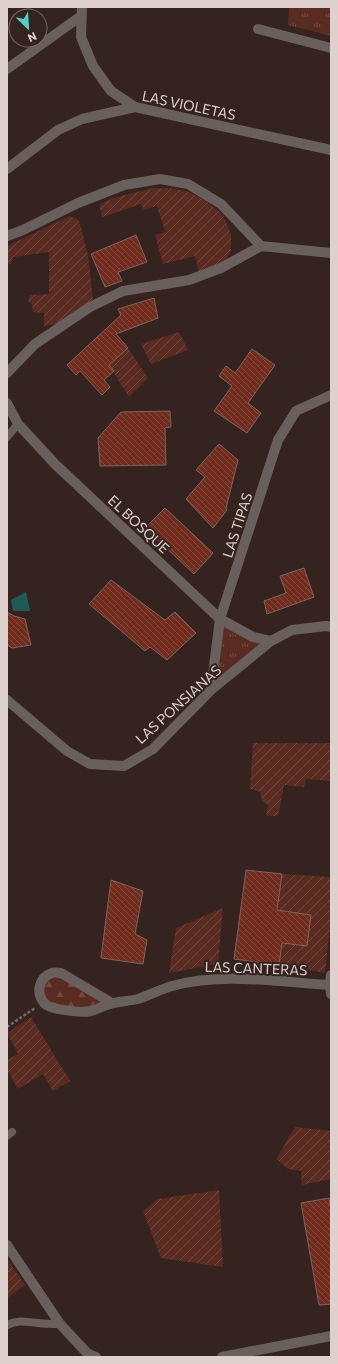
<svg xmlns="http://www.w3.org/2000/svg" width="338" height="1364" font-family="Commissioner,sans-serif">
	<style>
		.grass { fill: url(#grass-tufts) }
		.forest { fill: url(#forest-firs) }
		.garden { fill: url(#garden-furrows) }
		.water { fill: #1f5a58 }
		.building { fill: url(#building-back-hatch); stroke: #7b6560 }
		.lines { fill: none; stroke-linecap: round; stroke-linejoin: round }
		.path { stroke: #796965; stroke-width: 2.5; stroke-dasharray: 3 2; stroke-linecap: butt }
		.service { stroke: #695f5d; stroke-width: 8 }
		.minor { stroke: #695f5d; stroke-width: 10 }
		.tertiary { stroke: #695f5d; stroke-width: 10 }
		.labels { text-anchor: middle; dominant-baseline: central; stroke-width: 4; stroke-linejoin: round; paint-order: stroke }
		.street-label { font-size: 14px; fill: #ddd0cd; stroke: #35231f }
	</style>
	<defs>
		<pattern id="grass-tufts" width="24" height="20" patternUnits="userSpaceOnUse"><rect width="24" height="20" fill="#5a2b21"/><path d="M3 7l-1-3M5 7V3M7 7l1-3M15 17l-1-3M17 17v-4M19 17l1-3" fill="none" stroke="#714940"/></pattern>
		<pattern id="forest-firs" width="22" height="20" patternUnits="userSpaceOnUse"><rect width="22" height="20" fill="#5a2b21"/><path d="M5 1l3.5 6h-7zM16 11l3.5 6h-7z" fill="#714940"/></pattern>
		<pattern id="garden-furrows" width="10" height="10" patternUnits="userSpaceOnUse"><rect width="10" height="10" fill="#5a2b21"/><path d="M-1 1l2-2M0 10L10 0M9 11l2-2" fill="none" stroke="#714940"/></pattern>
		<pattern id="building-back-hatch" width="6" height="6" patternUnits="userSpaceOnUse"><rect width="6" height="6" fill="#712c1e"/><path d="M-1 5l2 2M0 0l6 6M5-1l2 2" fill="none" stroke="#854a3e"/></pattern>
	</defs>
	<rect width="100%" height="100%" fill="#35231f"/>
	<path class="grass" d="M289,7H331V36L288,25Z
		M220,619L271,641L211,690Z"/>
	<path class="forest" d="M52,973L112,1003L89,1011L46,1005L40,984Z"/>
	<path class="garden" d="M153,188H170L189,192L206,201L223,215L231,234V250L225,262L199,273L195,256L163,264L155,235L165,232L157,206L144,210L141,204L102,217L100,209V204L113,198Z
		M70,216L79,220L88,255L93,301L56,324L44,326V313L33,312L32,304L28,301L30,295L49,294V252L13,257L11,264H7V246Z
		M179,332L188,350L151,364L141,344Z
		M128,348L148,378L129,397L109,365Z
		M253,743H331V781L306,779L304,787L284,785L278,816H266L268,805L262,801L260,792L250,789Z
		M282,874L331,877V918L325,973L279,965L282,943L307,946L311,915L277,910Z
		M223,908L218,964L169,973L176,928Z
		M31,1017L70,1081L53,1091L43,1074L18,1089L7,1070V1060L18,1054L7,1033Z
		M295,1127L331,1131V1179L302,1185L301,1171L288,1169L276,1159Z
		M219,1190L223,1267L161,1258L143,1211L158,1199Z
		M7,1259L25,1285L7,1298Z"/>
	<path class="water" d="M26,592L30,611H13L11,600Z"/>
	<path class="building" d="M136,235L147,262L118,272L122,281L105,287L91,254Z
		M154,298L158,318L116,334L128,348L109,365L114,371L104,380L110,387L102,395L80,371L76,375L67,365L121,315L118,309Z
		M252,349L275,365L248,403L261,413L247,433L214,411L232,386L219,376L226,366L235,373Z
		M170,411L171,427L165,428L166,465L100,466L98,438L121,412Z
		M219,444L238,460L226,508L227,510L213,528L186,499L205,477L196,470Z
		M165,508L213,553L194,574L145,528Z
		M304,568L314,597L267,614L264,601L286,593L280,576Z
		M111,580L165,620L175,612L196,633L167,660L150,647L145,651L89,604Z
		M7,612L14,616L25,619L31,645L12,648L7,645Z
		M246,870L282,874L277,910L311,915L307,946L282,943L279,965L234,959Z
		M111,880L143,891L135,934L147,940L143,964L101,958Z
		M329,1198L331,1210V1304L319,1305L301,1203Z"/>
	<g class="lines">
		<path class="path" d="M7,1027L35,1008"/>
		<path class="service" d="M7,437L18,424
			M7,1136L12,1132
			M7,1325C20,1319 25,1322 38,1323C45,1324 53,1324 60,1324"/>
		<path class="minor" d="M82,7L81,37L93,66L111,91L135,107
			M258,29L331,48
			M7,69L81,16
			M7,169L58,130L82,119L135,107L331,150
			M7,236L23,230L78,203L124,185L160,179L188,184L221,204L261,246
			M7,373L35,344L90,307L123,291L189,280L221,268L261,246L331,253
			M7,403L18,424L55,464L220,619L253,637L271,641
			M211,690L220,619L278,440L296,411L331,395
			M7,700L67,751L90,764L124,766L153,749L211,690L271,641L292,630L326,626L331,627
			M331,975L330,985L331,994
			M112,1003L61,973C58,973 54,972 52,973C38,978 36,993 44,1003C50,1010 82,1013 91,1011C99,1009 106,1004 114,1003C122,1001 130,1001 138,999C150,995 161,989 172,986C222,972 279,982 330,985"/>
		<path class="tertiary" d="M7,1245L60,1324L88,1354L96,1357
			M222,1357L331,1336"/>
	</g>
	<g class="labels">
		<g class="street-label">
			<text transform="translate(189 105) rotate(12)">LAS VIOLETAS</text>
			<text transform="translate(139 524) rotate(43)">EL BOSQUE</text>
			<text transform="translate(237 525) rotate(-72)">LAS TIPAS</text>
			<text transform="translate(178 704) rotate(-42)">LAS PONSIANAS</text>
			<text transform="translate(256 968) rotate(2)">LAS CANTERAS</text>
		</g>
	</g>
	<rect width="338" height="1364" fill="none" stroke="#ddd0cd" stroke-width="16"/>
	<g transform="translate(28 28) rotate(155)"><circle r="19" fill="#35231f" stroke="#786865"/>
	<path d="M0-3L7 15L0 10L-7 15Z" fill="#53cdca"/>
	<text y="-6" font-size="11" font-weight="bold" text-anchor="middle" fill="#ddd0cd">N</text>
	</g>
</svg>
